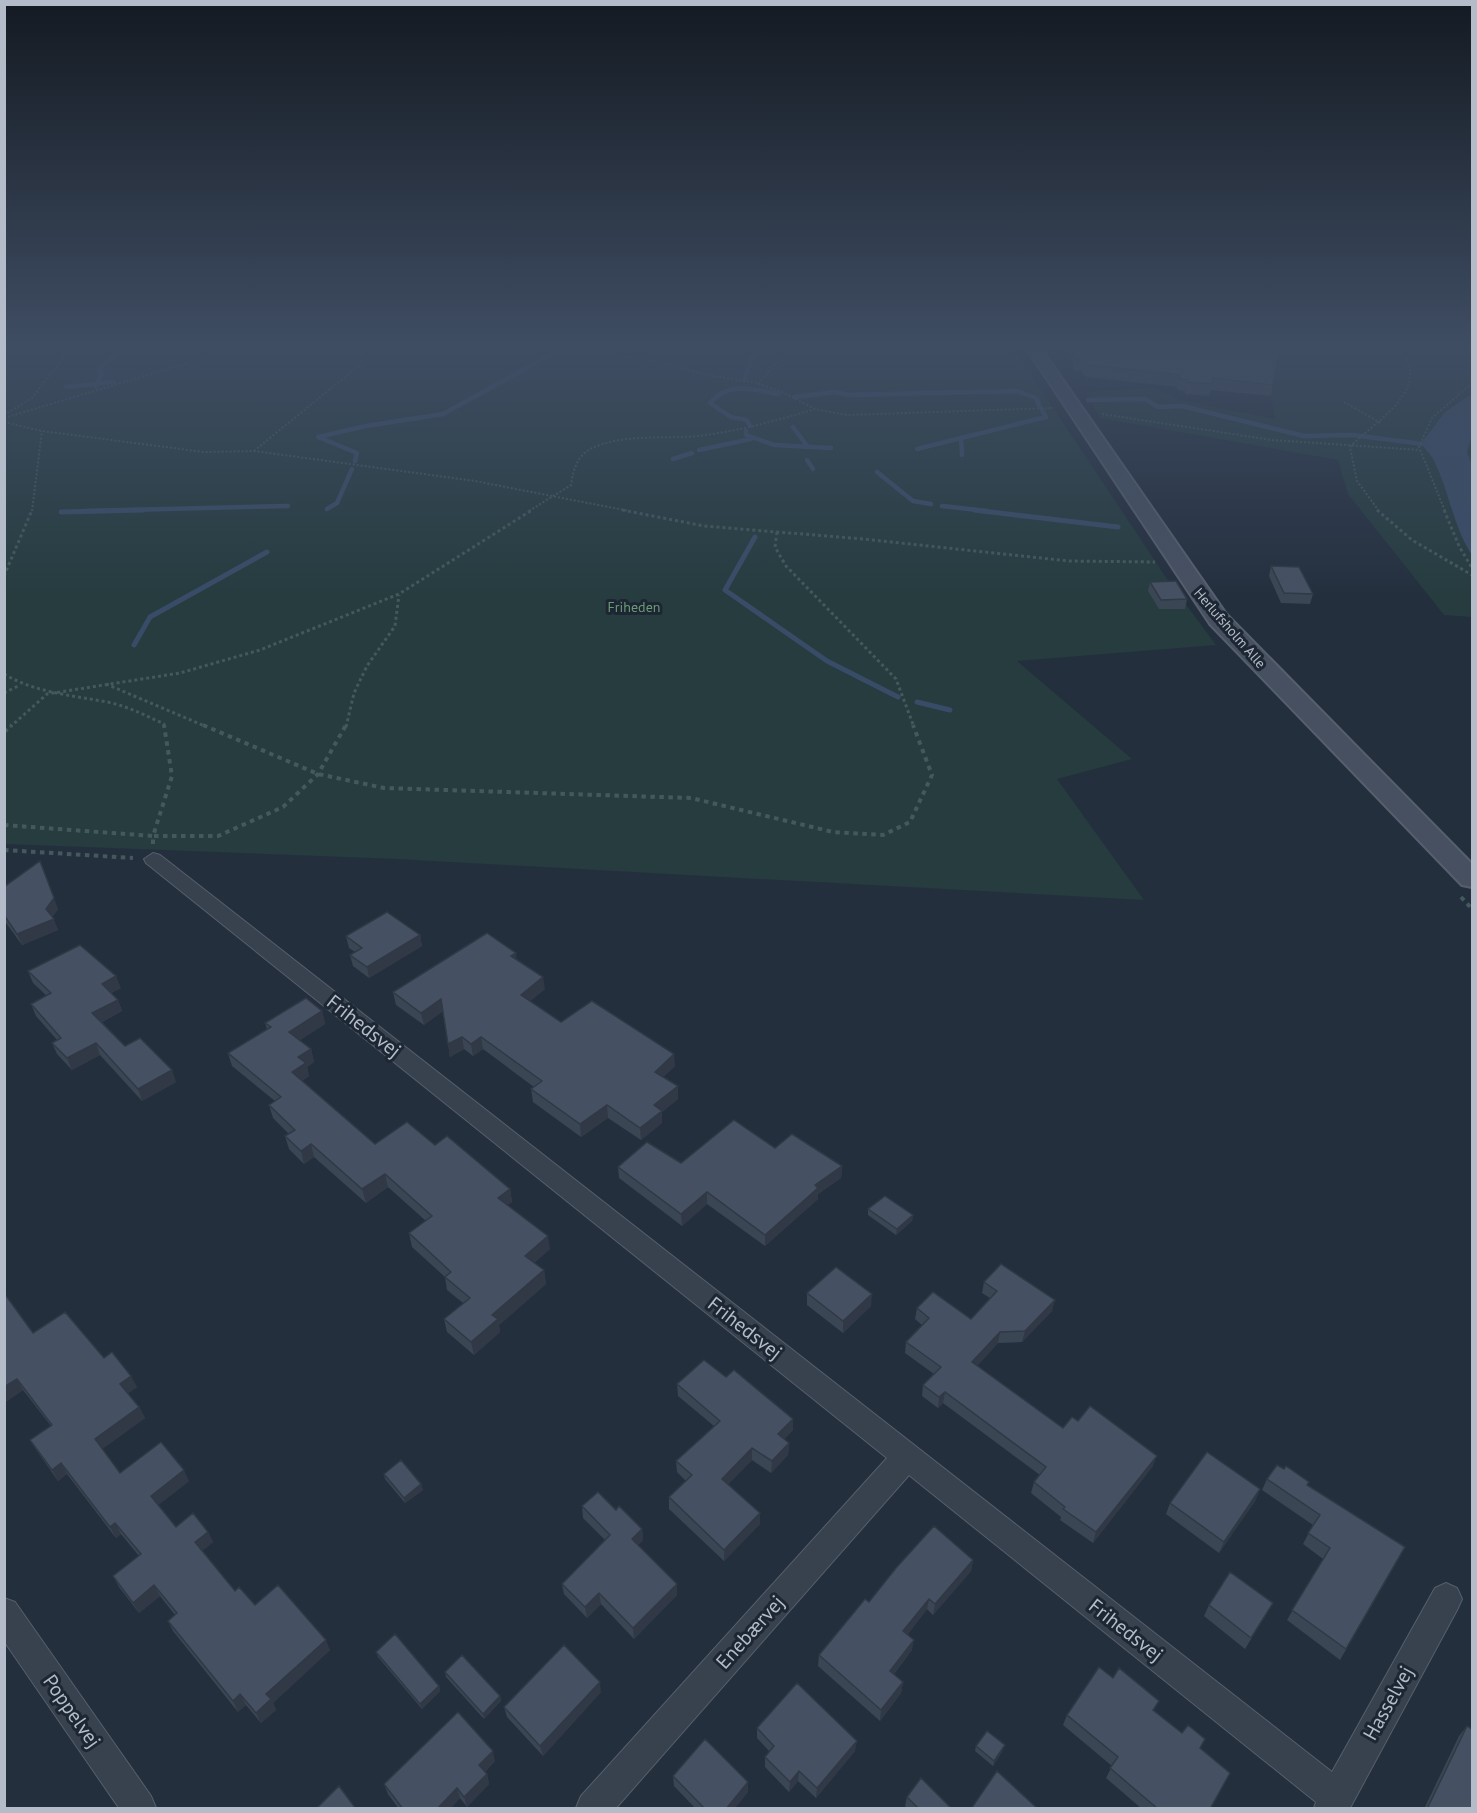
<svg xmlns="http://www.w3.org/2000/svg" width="1477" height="1813" font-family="'PT Sans',sans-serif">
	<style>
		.green { fill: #263c3f }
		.water { fill: #394c67 }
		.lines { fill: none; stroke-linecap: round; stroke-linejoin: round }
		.stream-far1 { stroke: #394c67; stroke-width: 4.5 }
		.stream { stroke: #394c67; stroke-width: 5 }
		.street-casing { stroke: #565f6c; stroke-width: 2 }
		.secondary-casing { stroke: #565f6c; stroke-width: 4 }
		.path-far2 { stroke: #44595c; stroke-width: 2; stroke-dasharray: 2 2; stroke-linecap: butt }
		.path-far1 { stroke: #44595c; stroke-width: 3; stroke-dasharray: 3 3; stroke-linecap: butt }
		.path { stroke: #44595c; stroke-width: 4; stroke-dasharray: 4.5 4.5; stroke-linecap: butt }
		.street { fill: #38414e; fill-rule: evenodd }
		.secondary { fill: #465061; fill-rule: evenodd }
		.wall { fill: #3b4654 }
		.shaded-wall { fill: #303945 }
		.building { fill: #455162; stroke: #303945; stroke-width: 1.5 }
		.labels { text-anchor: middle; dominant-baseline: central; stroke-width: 6; stroke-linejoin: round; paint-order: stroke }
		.far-park-label { font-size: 14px; fill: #6b9a76; stroke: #1d2633 }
		.far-street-label { font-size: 14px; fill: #b4bcc9; stroke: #1d2633 }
		.near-street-label { font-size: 20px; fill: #b4bcc9; stroke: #1d2633 }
	</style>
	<rect width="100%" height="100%" fill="#242f3e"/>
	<path class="green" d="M5,343H1010L1167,579L1216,645L1017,661L1132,759L1057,779L1144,900L397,859L5,844Z
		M1283,343H1472V617L1444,615L1348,494L1338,460L1100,418L1086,392L1153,388L1181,400L1275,419L1271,396L1276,360Z"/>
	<path class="water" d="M1472,394V435L1467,452L1472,464V555C1452,525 1449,488 1432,457C1428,451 1423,449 1423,441L1445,412Z"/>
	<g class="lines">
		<path class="stream-far1" d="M126,345L129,343
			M570,345L579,343
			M744,380L758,343
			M66,387L114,382
			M96,387L101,374L99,369L121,348
			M795,397L835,392L847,395L1017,391L1036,398L1040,407
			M1088,400L1145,399L1158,407L1182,406L1304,436L1352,435L1431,445
			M750,426L747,420L731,417L710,403C729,381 753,389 778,394
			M793,427L807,446
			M746,431V435L774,445L831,448
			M961,438L962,455
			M917,449L1046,417L1042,410
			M699,450L751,439
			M673,459L692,453
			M807,460L813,469
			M355,461L357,453L318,437L366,426L443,414L561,349
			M877,472L913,501L931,504
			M942,506L987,511
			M327,509L337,503L352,469
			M86,511L288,506"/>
		<path class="stream" d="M974,510L1118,527
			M61,512L143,510
			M755,537L725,590L827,661L898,697
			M134,645L150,617L267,552
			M917,702L950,710"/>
		<g class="street-casing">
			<path id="street" d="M1127,343H1194L1192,350L1188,351L1132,346Z
				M153,853L160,855L1332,1772L1435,1588L1446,1583L1457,1588L1462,1599L1457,1610L1350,1808H1314L1316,1802L909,1475L616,1808H576L581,1796L887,1458L146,863L144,859Z
				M4,1598L15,1602L151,1796L156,1808H119L4,1641Z"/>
		</g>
		<g class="secondary-casing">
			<path id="secondary" d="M1023,343H1037L1226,614L1472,864V887L1462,885L1210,624Z"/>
		</g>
		<path class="path-far2" d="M547,343L591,353L660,362L702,374L756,383L782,392L815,409L847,415L1053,408
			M985,343L1004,357L1018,358
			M758,384L794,343
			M1344,402L1381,423
			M1102,414L1272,440L1420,450
			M4,415L32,398L75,343L134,347L181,346L229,351L402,343
			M4,418L225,352
			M4,422L42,431L204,452L254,451L475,481L629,511
			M254,451L367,359L353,343
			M32,511L42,431
			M529,511L571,485C574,466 578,453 597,446C629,434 665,439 698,436C739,431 776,421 815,409
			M1379,511L1357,481L1350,447C1375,420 1443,385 1391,343
			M1445,511L1419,447L1432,418L1472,383"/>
		<path class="path-far1" d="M622,510L704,526L863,539L1069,561L1155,562
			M1377,510L1412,540L1472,575
			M1444,510L1459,546L1472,568
			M777,532L775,547L786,566L896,679L914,727
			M4,576L32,510
			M4,674C38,694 74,695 112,703C131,708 147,716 164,724V727
			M106,684L207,727
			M4,693L20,685
			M10,727L47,694L180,673L260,650L399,594L532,510
			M346,727L354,693L367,666L395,626L399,595"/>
		<path class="path" d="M203,725L318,774L384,788L691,798L833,832L883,835L910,822L932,775L913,725
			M4,732L12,725
			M4,825L153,836L172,776L164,725
			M153,844V836H218L283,807L318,774L346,725
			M4,850L133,858
			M1461,897L1472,909"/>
		<use href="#street" class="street"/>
		<use href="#secondary" class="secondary"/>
	</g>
	<path class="wall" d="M1068,343H1157L1273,385L1271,396L1211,390L1209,396L1185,394V391L1177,390V387L1086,377L1081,371H1074L1069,344Z
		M1271,566L1313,594L1310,604L1281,603L1269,576Z
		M1150,582L1187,599L1185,609H1159L1148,591Z
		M4,887L58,909L52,917L58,930L22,945L4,920Z
		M420,935L422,946L369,978L353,966L350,955L355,952L349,948L346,936Z
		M516,960L545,989L530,1001L561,1022L675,1066L663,1077L678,1099L662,1112V1123L641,1140L608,1118L581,1137L533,1102L531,1089L534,1087L483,1049L473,1056L464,1049L450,1057L443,1011L424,1025L396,1005L393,992Z
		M28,971L121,988L111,993L118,1000L122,1011L102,1022L125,1046L176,1082L142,1101L100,1055L72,1070L57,1054L52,1043L57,1040L36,1016L31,1004L47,996L33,983Z
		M322,1011L325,1024L300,1040L311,1049L314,1062L307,1067L309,1076L302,1081L375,1144L435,1145L510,1189L512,1202L507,1205L550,1249L534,1263L544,1270L546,1284L499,1325L500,1332L474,1355L447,1332L444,1319L463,1303L447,1290L445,1277L412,1247L409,1233L426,1221L388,1187L366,1203L314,1157L304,1164L289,1149L285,1136L289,1134L273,1118L269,1105L275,1101L232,1066L228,1053L267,1029L265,1023Z
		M775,1148L842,1166L841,1178L818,1194V1199L765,1246L707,1204L682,1226L619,1178L618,1167L681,1163Z
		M868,1209L913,1215L912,1221L896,1235L868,1215Z
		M984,1282L1052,1311L1022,1342L998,1343L977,1366L1063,1428L1078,1421L1153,1466L1093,1543L1060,1520L1061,1517L1031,1493L1034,1482L1040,1475L943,1403L938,1408L922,1396L923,1385L934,1374L905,1353L906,1342L922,1325L915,1319L917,1308L971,1319L990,1298L982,1293Z
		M4,1293L33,1333L104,1358L137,1387L128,1393L139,1407L145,1418L102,1449L120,1473L189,1481L158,1505L176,1527L208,1532L213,1542L202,1551L235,1591L255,1605L330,1650L273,1703L276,1710L261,1723L246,1705L238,1712L173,1631L168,1621L175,1615L160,1596L139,1613L119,1587L113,1576L139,1556L121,1534L116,1538L67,1474L58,1481L37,1451L30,1440L51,1426L23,1390L4,1403Z
		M807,1293L871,1306L843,1333L807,1305Z
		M677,1384L793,1430L784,1439L789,1443L788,1455L771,1473L752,1460L728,1484L760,1524L724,1561L669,1509V1497L686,1481L677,1472L676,1461L714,1426L678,1396Z
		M1284,1469L1309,1482L1307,1485L1405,1547L1340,1660L1287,1620L1323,1559L1303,1544L1313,1525L1262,1490L1267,1479Z
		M384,1474L421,1484L423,1490L405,1503L385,1479Z
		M1260,1489L1255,1501L1219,1553L1166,1514L1170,1503Z
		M582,1506L616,1510L642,1529L643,1540L638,1545L677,1584V1595L634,1639L601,1604L587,1618L564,1594L562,1584L605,1540L583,1518Z
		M973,1560L971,1571L933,1615L927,1609L908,1634L912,1650L894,1674L903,1682L901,1693L880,1721L818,1666L819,1655L869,1602Z
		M1209,1605L1267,1613L1245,1649L1204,1616Z
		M376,1652L439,1686L440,1691L422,1709L378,1657Z
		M445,1672L500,1696L501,1701L484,1719L446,1677Z
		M601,1692L543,1756L507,1717L504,1707Z
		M1154,1711L1200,1749L1210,1809H1142L1106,1778L1112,1766L1063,1725L1067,1715Z
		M1467,1726L1473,1809H1424L1459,1736Z
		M757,1728L855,1751L816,1798L798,1781L789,1792L765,1767V1757L770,1752L757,1738Z
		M976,1746L1003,1750L993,1766L975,1751Z
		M495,1761L485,1772L487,1774L489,1784L467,1807L460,1798L450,1809H399L388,1794L384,1784Z
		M673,1776L748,1782V1792L734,1809H696L674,1786Z
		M907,1797L952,1809H908L905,1806Z"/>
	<path class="shaded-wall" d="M40,861L58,909L50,919L46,909Z
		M54,919L58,930L22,945L17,934Z
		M420,935L422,946L369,978L367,967Z
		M516,953L517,965L511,956Z
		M116,976L121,988L107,995L102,984Z
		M543,977L545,989L523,1007L521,995Z
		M441,999L443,1011L424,1025L421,1013Z
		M118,1000L122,1011L97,1024L92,1013Z
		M322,1011L325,1024L293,1045L289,1032Z
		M462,1037L464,1049L450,1057L448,1044Z
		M481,1037L483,1049L473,1056L471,1044Z
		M96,1043L100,1055L72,1070L67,1058Z
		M311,1049L314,1062L307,1067L309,1076L295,1085L292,1072L298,1057Z
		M674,1054L675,1066L656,1084L655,1072Z
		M172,1070L176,1082L142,1101L138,1089Z
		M678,1086V1099L662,1112V1123L641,1140L640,1128L654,1105Z
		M607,1105L608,1118L581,1137L580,1124Z
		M311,1144L314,1157L304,1164L301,1151Z
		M842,1166L841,1178L818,1194V1199L765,1246V1235L815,1185Z
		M385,1174L388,1187L366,1203L362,1189Z
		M510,1189L512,1202L500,1211L498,1198Z
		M707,1192V1204L682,1226L681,1214Z
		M913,1215L912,1221L896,1235L897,1229Z
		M548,1236L550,1249L527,1269L525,1256Z
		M544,1270L546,1284L499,1325L500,1332L474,1355L471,1342L492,1315Z
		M872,1294L871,1306L843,1333V1321Z
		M1055,1300L1052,1311L1022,1342L1025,1331Z
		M1000,1332L998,1343L970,1373L972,1362Z
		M131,1376L137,1387L125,1395L120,1384Z
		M17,1379L23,1390L4,1403V1387Z
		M945,1392L943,1403L938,1408L939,1397Z
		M139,1407L145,1418L101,1450L95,1439Z
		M793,1419V1430L778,1446V1434Z
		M789,1443L788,1455L771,1473L772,1461Z
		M752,1448V1460L723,1490L722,1479Z
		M1157,1456L1153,1466L1093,1543L1096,1532Z
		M61,1463L67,1474L58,1481L52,1470Z
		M184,1470L189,1481L156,1507L151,1496Z
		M421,1484L423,1490L405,1503L404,1498Z
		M1260,1489L1255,1501L1219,1553L1224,1542Z
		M760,1513V1524L724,1561V1550Z
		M115,1523L121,1534L116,1538L110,1527Z
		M642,1529L643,1540L633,1551L632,1539Z
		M208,1532L213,1542L200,1553L195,1542Z
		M973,1560L971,1571L933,1615L935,1604Z
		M677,1584V1595L634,1639L633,1628Z
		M154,1585L160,1596L139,1613L133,1603Z
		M599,1593L601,1604L587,1618L585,1607Z
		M929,1599L927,1609L902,1642L903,1631Z
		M326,1640L330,1650L273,1703L276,1710L261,1723L256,1713L266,1694Z
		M914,1640L912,1650L888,1681L890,1671Z
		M600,1682L601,1692L543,1756L540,1746Z
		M903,1682L901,1693L880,1721L881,1710Z
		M439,1686L440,1691L422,1709L420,1704Z
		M240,1694L246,1705L238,1712L233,1701Z
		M500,1696L501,1701L484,1719L483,1714Z
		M857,1741L855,1751L816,1798L817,1788Z
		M1005,1745L1003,1750L993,1766L994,1761Z
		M493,1751L495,1761L482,1775L479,1765Z
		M799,1771L798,1781L789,1792L790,1782Z
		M487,1774L489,1784L467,1807L464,1797Z
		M748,1782V1792L734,1809H726Z
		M457,1788L460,1798L450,1809H437Z"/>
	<path class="building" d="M1072,343H1156L1197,347L1198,343H1280L1273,385L1213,378L1212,384L1187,382L1188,380L1179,379L1180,375L1088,365L1083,360L1076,359Z
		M1271,566L1299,567L1313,594L1284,593Z
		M1176,581L1187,599L1161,600L1150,582Z
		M40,861L54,898L46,909L54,919L17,934L4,915V887Z
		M387,912L420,935L367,967L350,955L362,948L346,936Z
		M487,933L516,953L511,956L543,977L521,995L561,1022L592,1001L674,1054L655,1072L678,1086L654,1105L662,1111L640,1128L607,1105L580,1124L531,1089L542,1081L481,1037L471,1044L462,1037L448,1044L441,999L421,1013L393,992Z
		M80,945L116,976L102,984L118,1000L92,1013L125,1046L140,1038L172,1070L138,1089L96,1043L67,1058L52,1043L61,1038L31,1004L51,993L28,971Z
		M306,998L322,1011L289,1032L311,1049L298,1057L306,1063L292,1072L375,1144L407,1122L435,1145L447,1136L510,1189L498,1198L548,1236L525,1256L544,1270L492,1315L498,1319L471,1342L444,1319L470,1298L445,1277L451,1272L409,1233L432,1216L385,1174L362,1189L311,1144L301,1151L285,1136L295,1130L269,1105L281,1097L228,1053L271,1027L265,1023Z
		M734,1120L775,1148L792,1134L842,1166L815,1185L818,1188L765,1235L707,1192L681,1214L618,1167L647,1142L681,1163Z
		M885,1196L913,1215L897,1229L868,1209Z
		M1001,1264L1055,1300L1025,1331L1000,1332L972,1362L1063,1428L1072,1417L1078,1421L1090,1406L1157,1456L1096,1532L1063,1509L1065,1507L1034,1482L1046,1467L945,1392L939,1397L923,1385L941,1367L906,1342L929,1318L917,1308L933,1292L971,1319L997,1291L984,1282Z
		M836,1267L872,1294L843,1321L807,1293Z
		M4,1293L33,1333L65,1312L104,1358L112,1352L131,1376L120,1384L139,1407L95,1439L120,1473L161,1442L184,1470L151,1496L176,1527L193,1513L208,1532L195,1542L235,1591L239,1587L255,1605L278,1585L326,1640L266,1694L271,1699L256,1713L240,1694L233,1701L168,1621L177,1613L154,1585L133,1603L113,1576L141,1554L115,1523L110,1527L61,1463L52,1470L30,1440L52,1425L17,1379L4,1387Z
		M704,1360L726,1377L734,1370L793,1419L778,1434L789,1443L772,1461L752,1448L722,1479L760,1513L724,1550L669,1497L692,1475L676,1461L720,1421L677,1384Z
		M1207,1452L1260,1489L1224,1542L1170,1503Z
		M401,1460L421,1484L404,1498L384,1474Z
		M1277,1465L1284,1469L1286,1466L1309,1482L1307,1485L1405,1547L1346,1649L1292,1610L1330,1548L1308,1533L1320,1515L1267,1479Z
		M598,1492L616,1510L619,1506L642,1529L632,1539L677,1584L633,1628L599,1593L585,1607L562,1584L610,1535L582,1506Z
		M934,1526L973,1560L935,1604L929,1599L903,1631L914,1640L890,1671L903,1682L881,1710L819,1655L865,1599L869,1602L896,1568Z
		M1230,1572L1273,1603L1251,1638L1209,1605Z
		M395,1634L439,1686L420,1704L376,1652Z
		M564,1645L600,1682L540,1746L504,1707Z
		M462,1655L500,1696L483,1714L445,1672Z
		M1099,1667L1113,1678L1119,1668L1159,1701L1153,1710L1182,1733L1188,1725L1205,1739L1200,1748L1230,1773L1210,1809H1158L1110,1768L1118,1757L1067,1715Z
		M797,1683L857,1741L817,1788L799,1771L790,1782L765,1757L774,1746L757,1728Z
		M458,1712L493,1751L479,1765L487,1774L464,1797L457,1788L437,1809H403L384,1784Z
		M1467,1726L1473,1730V1809H1427Z
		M987,1731L1005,1745L994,1761L976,1746Z
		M705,1739L748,1782L726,1809H705L673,1776Z
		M997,1771L1038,1809H971Z
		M921,1778L952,1809H919L907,1797Z
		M339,1786L356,1809H316Z"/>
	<linearGradient id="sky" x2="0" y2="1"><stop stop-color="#141a22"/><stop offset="0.58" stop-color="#3f4d63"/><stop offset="1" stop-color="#3f4d63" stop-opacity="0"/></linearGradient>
	<rect width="1477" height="596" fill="url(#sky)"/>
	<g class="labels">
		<g class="far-park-label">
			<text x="634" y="607">Friheden</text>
		</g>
		<g class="far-street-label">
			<text transform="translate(1230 628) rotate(49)">Herlufsholm Alle</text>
		</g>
		<g class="near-street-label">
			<text transform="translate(364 1026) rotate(38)">Frihedsvej</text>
			<text transform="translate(745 1328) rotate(38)">Frihedsvej</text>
			<text transform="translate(1126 1630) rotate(38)">Frihedsvej</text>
			<text transform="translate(750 1632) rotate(-48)">Enebærvej</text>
			<text transform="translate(1388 1703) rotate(-61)">Hasselvej</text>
			<text transform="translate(72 1711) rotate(55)">Poppelvej</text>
		</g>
	</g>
	<rect width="1477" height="1813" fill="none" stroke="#b4bcc9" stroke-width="12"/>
</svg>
